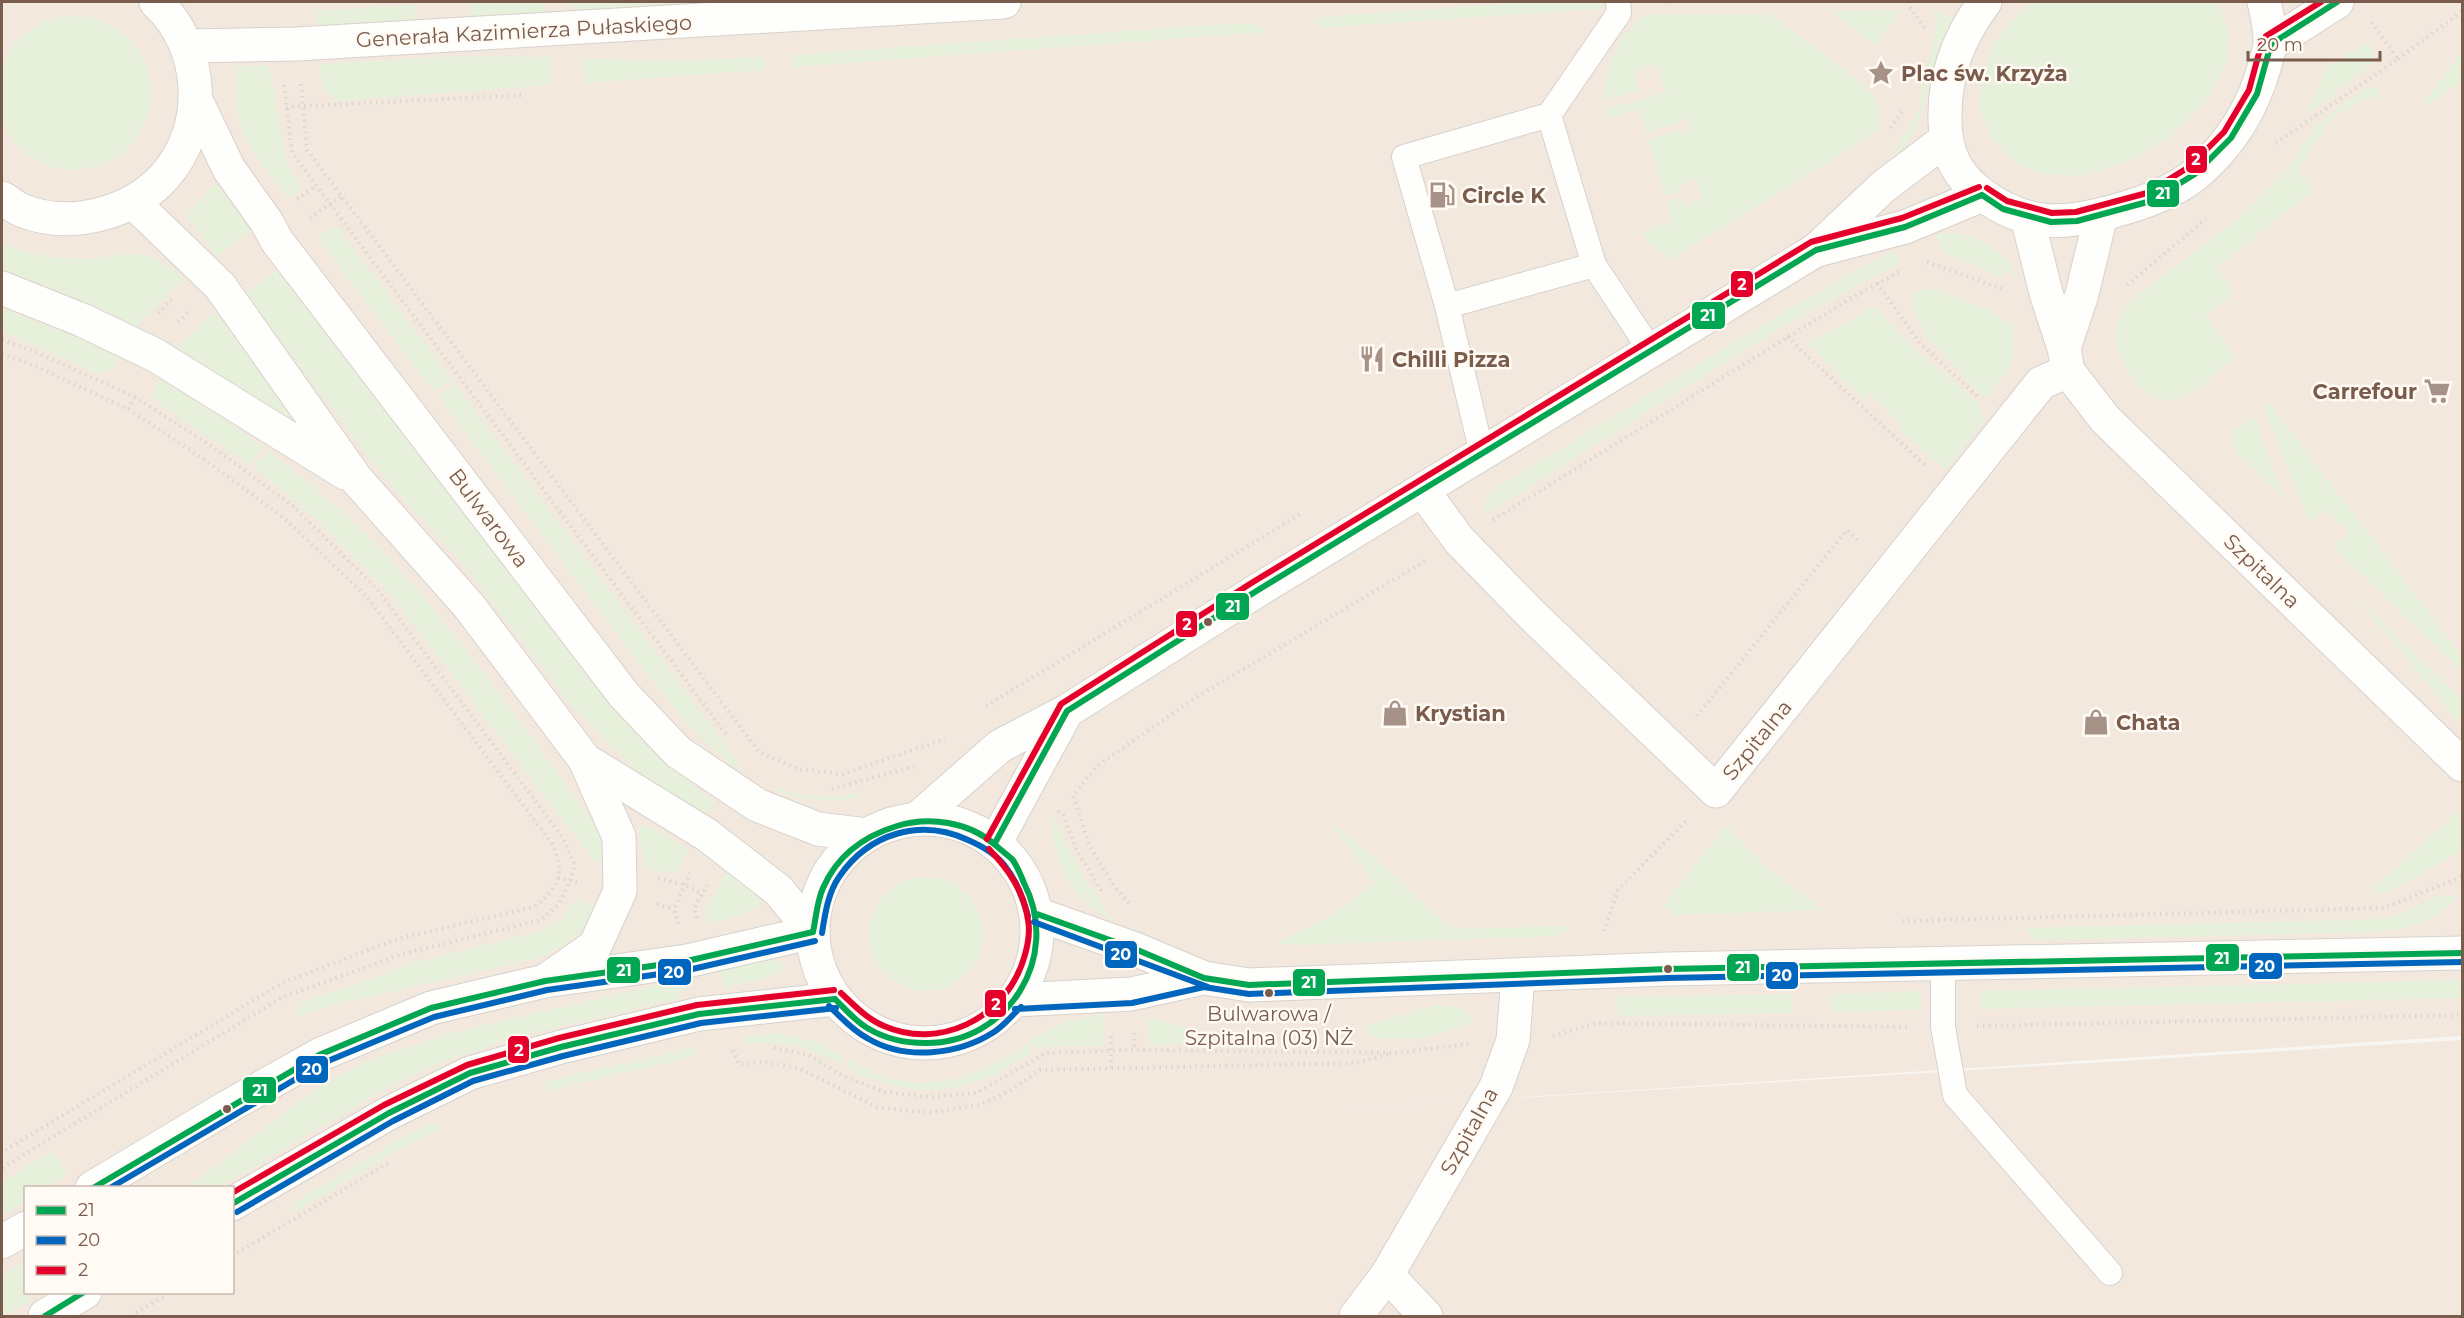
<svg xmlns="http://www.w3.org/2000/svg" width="2464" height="1318" font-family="Montserrat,sans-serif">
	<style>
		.residential { fill: #f2e8de; fill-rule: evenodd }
		.green { fill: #e7f0db }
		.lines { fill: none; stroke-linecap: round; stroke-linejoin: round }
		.service-casing { stroke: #d7d1cb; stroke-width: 26 }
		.minor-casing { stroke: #d7d1cb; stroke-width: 35 }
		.tertiary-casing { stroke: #d7d1cb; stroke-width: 35 }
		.secondary-casing { stroke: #d9d2cb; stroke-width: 35 }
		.path { stroke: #dcd5d0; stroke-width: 4; stroke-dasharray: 1.5 4.5; stroke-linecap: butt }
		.service { stroke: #fefefd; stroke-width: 24 }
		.minor { stroke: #fefefd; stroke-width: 33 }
		.tertiary { stroke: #fefefd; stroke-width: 33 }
		.secondary { stroke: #fefefd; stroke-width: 33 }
		.bus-1-casing { stroke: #fffaf3; stroke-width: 10 }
		.bus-2-casing { stroke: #fffaf3; stroke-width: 10 }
		.bus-3-casing { stroke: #fffaf3; stroke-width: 10 }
		.bus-1 { stroke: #00a651; stroke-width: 6 }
		.bus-2 { stroke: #0065bd; stroke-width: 6 }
		.bus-3 { stroke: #e4002b; stroke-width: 6 }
		.bus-dot { fill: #7a5c4d; stroke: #fffaf3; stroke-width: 2 }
		.labels { text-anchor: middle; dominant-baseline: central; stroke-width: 5; stroke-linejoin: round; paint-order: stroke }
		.bus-label { font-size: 20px; fill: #7a5c4d; stroke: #fffaf3 }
		.street-label { font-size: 21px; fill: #7a5c4d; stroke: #fffaf3 }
		.poi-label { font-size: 21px; font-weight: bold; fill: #7a5c4d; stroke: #fffaf3; text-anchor: start }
		.line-badge { stroke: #fffaf3; stroke-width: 2 }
		.badge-label { font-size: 16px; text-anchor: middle; font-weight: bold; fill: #fff }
	</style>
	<rect width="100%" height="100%" fill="#f9f5f0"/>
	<path class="residential" d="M2,2H2462V1036L1357,1108L2462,1040V1316H2ZM26,1188H232V1292H26Z"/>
	<path class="green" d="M468,2H543L545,12L473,16L469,11Z
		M569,2H704L575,10Z
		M1530,2L1605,3L1602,8L1596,9L1318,28L1316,25V20L1321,17Z
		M2034,2H2218L2229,29L2228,62L2204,103L2169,138L2128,161L2080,176L2043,174L2017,164L1992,139L1978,106L1982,76L1995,41L2019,13Z
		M418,4L413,21L318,28L317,11Z
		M1934,9L1956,19C1949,34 1940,50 1935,66C1922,106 1926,123 1896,156L1893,152L1918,111L1935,33Z
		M1898,10L1900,12L1874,45L1831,11Z
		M1769,14C1790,30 1867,81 1876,101C1880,111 1881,123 1876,132L1670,260L1652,246L1640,232L1672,222L1666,202L1682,198L1684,205L1702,199L1696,179L1679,185L1680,192L1665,196L1648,140L1682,129L1684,133L1691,130L1687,117L1680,120V122L1646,133L1640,109L1608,119L1605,109L1665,93L1656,64L1634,71L1639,91L1604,100C1603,72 1621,29 1646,15Z
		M-3 93a77 77 0 1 1 154 0a77 77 0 1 1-154 0Z
		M1238,23L1258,25L1268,32L792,67L791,55Z
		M2369,42L2375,55L2373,64L2307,114L2326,67Z
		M2462,52V80L2428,107L2424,101Z
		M456,56L552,57V85L337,101L323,90L319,64Z
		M763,57L764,70L585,83L581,58L664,61Z
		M269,65L287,163L302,186L289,199C269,174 243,146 238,114C235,99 236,82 236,67Z
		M2367,86C2377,87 2379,89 2382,99C2367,92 2362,102 2350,109C2345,111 2340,111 2336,114L2298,169L2314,191L2216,267L2233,289L2232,294L2206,317L2236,357C2218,371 2195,396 2172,400C2141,407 2106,349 2118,321C2128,297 2157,281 2177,265C2201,247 2225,228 2249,209L2286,170L2314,128Z
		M213,185L218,186L252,230L217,256L188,218L189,213Z
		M331,227H338L452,379L434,392L318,238Z
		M1956,233C1985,239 2002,252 2018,276L2014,277L2013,272H2005L2006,277H2004L1944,253L1935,234Z
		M2,243C32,257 64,260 97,258C113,256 132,252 148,256C161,259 174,271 184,278L136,327L110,312L2,269Z
		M1894,250L1899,259L1896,266L1847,291L1772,333L1483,516L1486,500L1492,491L1751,332L1851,273Z
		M280,267L587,676L664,761L715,803L706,818L665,792L626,761L570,704L463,564L407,504L370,459L245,293Z
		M1923,289H1933L1993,312L2013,326C2017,364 2011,367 1989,395H1980L1926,335L1912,307L1915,294Z
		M1875,306L1914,349L1978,402L1984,421L1946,470L1901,432L1902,427L1869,392L1862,399L1808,344Z
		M2,308L81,339L119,358L113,369L100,374L2,331Z
		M215,312L287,407V417L282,418L239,387L176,349Z
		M159,379L220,416L264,448L249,464L159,404L152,394Z
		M454,383L739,762L735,768L695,731L658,688L438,396Z
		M2270,404L2462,656V671L2333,547L2349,531L2323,509L2309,523L2265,408Z
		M2254,417L2285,500L2235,451L2232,432Z
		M268,450C301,477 335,503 365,533C448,617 515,717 586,811L600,836L606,862L594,860L591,857L393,597L312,515L253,467Z
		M2354,594L2462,700V726L2450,712Z
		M776,786C801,799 832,799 858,792L855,798C826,804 802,800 773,790Z
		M2459,810L2462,850L2393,891L2382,893L2370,892Z
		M1050,813L1084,878L1115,922C1068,898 1054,863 1050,813Z
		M642,825L656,830L689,850L675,873L646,869L638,829Z
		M1336,825L1379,862L1451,929L1568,926L1567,930L1558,936L1301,945L1274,943L1331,916L1375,882L1332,827Z
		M1727,825C1757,860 1785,884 1823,910L1675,915L1664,905Z
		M727,871L746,884L762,901L761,905L748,913L708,924L704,911Z
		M869 934a57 57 0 1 1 114 0a57 57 0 1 1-114 0Z
		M2441,895L2457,896C2435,924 2414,927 2380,932L2035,940L2025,928L2381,919L2401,913Z
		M576,900L598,905C583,934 569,944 540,958L329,1006L295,1018L303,1002L423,960L537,932L561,920Z
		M770,960L781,961L784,965L781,973L725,989L720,971Z
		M678,980L682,998L519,1036L439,1063L392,1085L219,1187H186L215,1167L314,1090L364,1062L459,1031Z
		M2462,980V998L1981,1009V991Z
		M1920,991L1922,1010L1833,1012C1830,1006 1829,999 1834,994Z
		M1792,994V1013L1618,1016L1617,997Z
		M1435,1005C1452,1006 1467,1006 1474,1024L1417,1039L1375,1038L1363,1027Z
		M1105,1013L1103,1046H1056L1037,1049L1030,1041L1063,1023Z
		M1147,1018L1152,1019L1207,1032L1198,1043L1194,1044L1152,1045L1149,1043Z
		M774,1033L816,1041L844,1057L839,1064L835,1061C806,1046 780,1040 747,1044L744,1041L740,1042L739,1038Z
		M1027,1044L1032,1052C1020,1059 1009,1068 996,1074C946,1098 892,1093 844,1066L849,1059C908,1099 973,1084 1027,1044Z
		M696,1047L694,1056L689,1058L544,1091L546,1081Z
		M437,1121L441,1129L412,1142L295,1212L293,1204L303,1197L400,1139Z
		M53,1151L67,1173C56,1187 42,1188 26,1188L25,1201L2,1216V1182Z
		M24,1262L25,1263L26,1292L29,1293V1302L2,1316V1276Z"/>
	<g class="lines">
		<g class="service-casing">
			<path id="service" d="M1549,115L1594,265L1651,351
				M1447,306L1404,157L1549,115L1619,13L1618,2
				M1482,454L1447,306L1594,265
				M1943,962V1027L1955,1095L2110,1273"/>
		</g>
		<g class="minor-casing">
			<path id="minor" d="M1423,491L1459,540L1533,616L1716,791L2041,383L2068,371
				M1387,1275L1426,1316
				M1356,1316L1387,1275L1496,1087L1513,1040L1518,976"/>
		</g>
		<g class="tertiary-casing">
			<path id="tertiary" d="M1985,2C1959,36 1944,76 1945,120C1945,153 1957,177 1984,196C2027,227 2065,225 2114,211C2143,203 2172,193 2196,174C2229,146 2252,110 2264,68C2266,60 2270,50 2270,42C2270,28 2267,14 2264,2
				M2271,44L2337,2
				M188,46L297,44L1004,2
				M2027,217L2046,293L2064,348L2068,371L2105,419L2462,765
				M1821,249L1905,227L1982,195
				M2064,348L2082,294L2101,215
				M917,819L1000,746L1067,711L1258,590L1816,250L1884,186L1945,140
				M995,843L1067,711
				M92,1188L229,1106L319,1055L431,1008L545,981L687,961L813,932
				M232,1204L389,1113L470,1073L561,1047L699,1014L835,999
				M2,1242L26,1228
				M45,1316L85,1292"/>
		</g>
		<g class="secondary-casing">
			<path id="secondary" d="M196,100L229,169L266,221L277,241L624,695L678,752L757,805L818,829L867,835
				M2,198C8,201 14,207 21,210C69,230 131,214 165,176C209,126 204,46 156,2
				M133,202L220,286L357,480L469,606L585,760L707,835L778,890L813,932
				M2,288L82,320L155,355L345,473
				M813 931a112 112 0 1 1 224 0a112 112 0 1 1-224 0Z
				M1037,914L1135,949L1204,978L1249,985L1668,969L2462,953
				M545,981L595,946L620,891L619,837L585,760
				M1015,1000L1131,994L1204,978"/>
		</g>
		<path class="path" d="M1669,2V7
			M1909,2L1908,5L1925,28
			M2398,59L2462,11
			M301,84L307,150L759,752L799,769L843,774L945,739
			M284,85L292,153L726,734
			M286,107L523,95
			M1891,128L1903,110
			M2276,143L2398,59L2371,22
			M297,199L316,186
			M310,218L342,196
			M1927,262L2005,290
			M1877,283L1920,343L1978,397
			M2127,285L2206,219
			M158,313L174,297
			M178,322L190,311
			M1787,337L1925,465
			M2,340L38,353L135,397L211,446L293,506L377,589L563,838L575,865L570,881L559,904L541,920L402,954L281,998L2,1168
			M2,354L35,366L128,409L202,458L284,518L367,597L553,845C565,875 559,888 534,907L397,939L282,983L2,1152
			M128,409L136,396
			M1493,520L1851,298L1899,272
			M986,706L1302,513
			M1697,716L1847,530L1861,543
			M832,789L915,766
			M1058,811L1063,815L1077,851L1103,893
			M558,878L581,883
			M658,878L685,885L702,894
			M1129,903L1114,886L1090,847L1073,796L1097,766L1195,698L1425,561
			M657,904L674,909
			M697,918L694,908L707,885
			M1902,921L2383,908L2462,877
			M678,924L674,909L690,873
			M1604,931L1618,890L1688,819
			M1977,1026L2462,1015
			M1134,1033L1135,1050
			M1553,1036L1597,1023L1907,1027
			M774,1048L809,1055L843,1076L885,1092L930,1097L976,1093L1046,1053L1135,1050L1394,1053L1468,1044
			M733,1050L739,1064L766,1062L800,1069L877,1107L927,1113L979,1105L1010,1091L1040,1070L1356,1063L1388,1054
			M1111,1068V1035
			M232,1256L388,1163
			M131,1316L171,1292"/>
		<use href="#service" class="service"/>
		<use href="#minor" class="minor"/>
		<use href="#tertiary" class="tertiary"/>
		<use href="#secondary" class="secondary"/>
		<g class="bus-1-casing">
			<path id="bus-1" d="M2271,44L2337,2
				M1982,195L2003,209L2051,222L2077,221L2151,201L2195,174L2231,138L2257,94L2271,44
				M995,843L1067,711L1258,590L1816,250L1905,227L1982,195
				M1037,914L1135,949L1204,978L1249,985L1668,969L2462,953
				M813,932C816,918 817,901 823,888C837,856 864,836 897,826C929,816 969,822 994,844C1000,849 1006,854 1012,859C1017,865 1021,876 1024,883C1062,957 1008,1044 925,1043C906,1043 886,1039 869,1029C856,1022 846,1010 835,999
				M93,1188L319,1055L431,1008L545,981L687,961L813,932
				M232,1204L389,1113L470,1073L561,1047L699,1014L835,999
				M45,1316L84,1292"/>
		</g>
		<g class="bus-2-casing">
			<path id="bus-2" d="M1034,922L1208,987
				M822,933C825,914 828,893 839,877C869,833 920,818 968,840C982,846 996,854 1005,866C1017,881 1023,899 1028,916
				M829,1006C841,1017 852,1030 867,1038C905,1061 958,1055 994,1032C1005,1025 1012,1015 1021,1007
				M1015,1009L1132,1003L1204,987L1249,994L1668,978L2462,962
				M110,1188L323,1063L434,1017L547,990L688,970L815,941
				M237,1212L393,1121L473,1081L563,1056L701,1023L836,1008"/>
		</g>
		<g class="bus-3-casing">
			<path id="bus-3" d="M2266,36L2321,2
				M1987,188L2007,201L2052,213L2076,212L2147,193L2189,167L2224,132L2249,90L2262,42
				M987,839L1061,704L1253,582L1811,242L1902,218L1979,187
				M841,993C854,1005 867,1019 884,1026C939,1050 1002,1019 1022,964C1027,950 1031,935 1028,920C1024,891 1008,869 989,849
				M232,1193L384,1105L467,1065L559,1038L697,1005L834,990"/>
		</g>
		<use href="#bus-1" class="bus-1"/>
		<use href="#bus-2" class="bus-2"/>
		<use href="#bus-3" class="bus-3"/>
	</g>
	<defs>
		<g id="sight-bare" transform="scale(2.07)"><path d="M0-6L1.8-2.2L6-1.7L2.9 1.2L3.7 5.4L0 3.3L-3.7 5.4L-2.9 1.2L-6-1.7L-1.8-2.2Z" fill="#a69286" stroke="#fffaf3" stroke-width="2.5" paint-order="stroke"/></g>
		<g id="fuel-bare" transform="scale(2.07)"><path d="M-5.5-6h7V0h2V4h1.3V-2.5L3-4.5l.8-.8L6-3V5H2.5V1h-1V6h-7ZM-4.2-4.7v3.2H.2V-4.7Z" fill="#a69286" stroke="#fffaf3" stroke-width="2.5" paint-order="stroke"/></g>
		<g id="restaurant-bare" transform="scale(2.07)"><path d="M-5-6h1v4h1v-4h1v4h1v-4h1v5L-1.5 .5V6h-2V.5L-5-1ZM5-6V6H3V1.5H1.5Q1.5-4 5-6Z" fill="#a69286" stroke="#fffaf3" stroke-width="2.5" paint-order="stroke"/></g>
		<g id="supermarket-bare" transform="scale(2.07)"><path d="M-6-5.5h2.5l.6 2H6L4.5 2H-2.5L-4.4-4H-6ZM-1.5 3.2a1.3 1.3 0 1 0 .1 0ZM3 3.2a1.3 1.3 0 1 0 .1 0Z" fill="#a69286" stroke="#fffaf3" stroke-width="2.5" paint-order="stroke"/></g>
		<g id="shop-bare" transform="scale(2.07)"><path d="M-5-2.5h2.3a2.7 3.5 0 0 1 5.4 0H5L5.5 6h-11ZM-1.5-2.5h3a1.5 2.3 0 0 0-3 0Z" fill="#a69286" stroke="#fffaf3" stroke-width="2.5" paint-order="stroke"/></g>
	</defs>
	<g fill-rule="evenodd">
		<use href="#sight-bare" x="1881" y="73"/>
		<use href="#fuel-bare" x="1442" y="195"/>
		<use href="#restaurant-bare" x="1372" y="359"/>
		<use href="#supermarket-bare" x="2437" y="391"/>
		<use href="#shop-bare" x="1395" y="713"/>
		<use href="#shop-bare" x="2096" y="722"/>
	</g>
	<g class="bus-dot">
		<circle cx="1208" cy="622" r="5"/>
		<circle cx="1668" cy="969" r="5"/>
		<circle cx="1269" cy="993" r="5"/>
		<circle cx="227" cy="1109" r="5"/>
	</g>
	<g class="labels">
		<g class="bus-label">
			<text x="1269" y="1014">Bulwarowa /<tspan x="1269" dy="24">Szpitalna (03) NŻ</tspan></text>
		</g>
		<g class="street-label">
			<text transform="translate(524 31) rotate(-3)">Generała Kazimierza Pułaskiego</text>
			<text transform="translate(489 518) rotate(53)">Bulwarowa</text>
			<text transform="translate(2262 571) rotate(44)">Szpitalna</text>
			<text transform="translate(1757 740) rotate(-51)">Szpitalna</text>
			<text transform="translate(1469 1131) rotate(-61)">Szpitalna</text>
		</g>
		<g class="poi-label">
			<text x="1901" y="73">Plac św. Krzyża</text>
			<text x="1462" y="195">Circle K</text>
			<text x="1392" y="359">Chilli Pizza</text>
			<text x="2417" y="391" text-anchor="end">Carrefour</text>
			<text x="1415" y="713">Krystian</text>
			<text x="2116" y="722">Chata</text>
		</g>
	</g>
	<g class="line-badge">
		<rect x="2185" y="145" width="23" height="29" rx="6" fill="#e4002b"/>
		<rect x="2146" y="179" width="34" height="29" rx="6" fill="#00a651"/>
		<rect x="1730" y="270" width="24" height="28" rx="6" fill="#e4002b"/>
		<rect x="1691" y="301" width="35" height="29" rx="6" fill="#00a651"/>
		<rect x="1215" y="592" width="35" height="29" rx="6" fill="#00a651"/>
		<rect x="1175" y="610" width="23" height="28" rx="6" fill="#e4002b"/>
		<rect x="1104" y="940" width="34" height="29" rx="6" fill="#0065bd"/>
		<rect x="2205" y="943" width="35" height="29" rx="6" fill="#00a651"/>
		<rect x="2248" y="952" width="35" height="28" rx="6" fill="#0065bd"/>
		<rect x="1726" y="953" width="34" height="29" rx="6" fill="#00a651"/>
		<rect x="606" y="956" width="35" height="28" rx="6" fill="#00a651"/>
		<rect x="657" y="958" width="35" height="28" rx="6" fill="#0065bd"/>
		<rect x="1765" y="961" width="34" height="29" rx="6" fill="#0065bd"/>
		<rect x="1292" y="968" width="34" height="29" rx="6" fill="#00a651"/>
		<rect x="984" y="989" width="23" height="29" rx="6" fill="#e4002b"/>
		<rect x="507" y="1035" width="23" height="29" rx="6" fill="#e4002b"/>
		<rect x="295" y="1055" width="34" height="29" rx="6" fill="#0065bd"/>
		<rect x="242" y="1076" width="35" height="28" rx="6" fill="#00a651"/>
	</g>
	<g class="badge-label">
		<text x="2196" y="165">2</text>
		<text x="2163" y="199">21</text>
		<text x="1742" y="290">2</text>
		<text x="1708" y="321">21</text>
		<text x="1233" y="612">21</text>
		<text x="1187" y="630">2</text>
		<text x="1121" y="960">20</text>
		<text x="2222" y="964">21</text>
		<text x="2265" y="972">20</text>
		<text x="1743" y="973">21</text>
		<text x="624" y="976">21</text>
		<text x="674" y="978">20</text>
		<text x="1782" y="981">20</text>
		<text x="1309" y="988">21</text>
		<text x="996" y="1010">2</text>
		<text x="519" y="1056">2</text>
		<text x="312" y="1075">20</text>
		<text x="260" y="1096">21</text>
	</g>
	<rect width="2464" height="1318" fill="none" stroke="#7a5c4d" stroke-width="6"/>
	<rect x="24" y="1186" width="210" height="108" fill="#fffaf3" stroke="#cabbb1" stroke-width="1.5"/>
	<rect x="36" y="1206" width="30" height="9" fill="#00a651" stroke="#cabbb1" stroke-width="1.5"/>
	<text x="78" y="1216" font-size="18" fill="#7a5c4d">21</text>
	<rect x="36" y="1236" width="30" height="9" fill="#0065bd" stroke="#cabbb1" stroke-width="1.5"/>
	<text x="78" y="1246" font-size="18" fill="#7a5c4d">20</text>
	<rect x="36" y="1266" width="30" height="9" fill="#e4002b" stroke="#cabbb1" stroke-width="1.5"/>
	<text x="78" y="1276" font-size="18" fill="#7a5c4d">2</text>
	<path d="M2248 51v9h132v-9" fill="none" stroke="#7a5c4d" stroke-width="3"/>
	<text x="2257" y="51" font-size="18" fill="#7a5c4d" stroke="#fffaf3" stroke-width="4.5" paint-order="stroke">20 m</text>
</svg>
